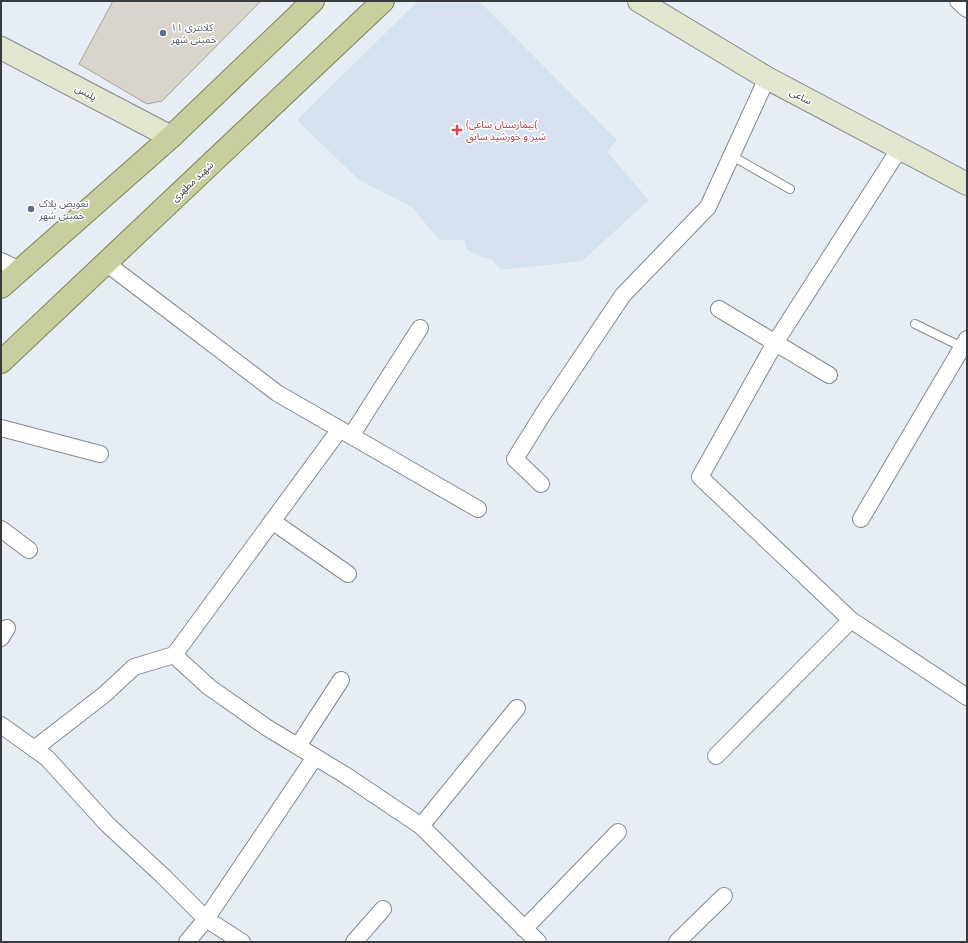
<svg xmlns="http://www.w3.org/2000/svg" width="968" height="943" font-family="'Open Sans','Noto Sans Arabic',sans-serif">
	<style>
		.built { fill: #d5e2ed }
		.building { fill: #d9d4cc; stroke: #a7a29b }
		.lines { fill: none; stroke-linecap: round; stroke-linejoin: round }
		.lane-casing { stroke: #83898f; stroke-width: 10 }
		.street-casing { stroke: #83898f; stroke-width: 18 }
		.secondary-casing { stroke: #83898f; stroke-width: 24 }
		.primary-casing { stroke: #7e8552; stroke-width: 24 }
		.lane { stroke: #fff; stroke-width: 8 }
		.street { stroke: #fff; stroke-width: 16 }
		.secondary { stroke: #e3e6ce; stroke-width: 22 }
		.primary { stroke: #c8ce9d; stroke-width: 22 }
		.service-dot { fill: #5c6f8a; stroke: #fff; stroke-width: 1.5 }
		.health-dot { fill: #e0444e; stroke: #fff; stroke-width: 1.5 }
		.labels { text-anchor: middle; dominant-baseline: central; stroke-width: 3; stroke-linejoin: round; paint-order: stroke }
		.service-label { font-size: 10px; fill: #4e5e75; stroke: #fff; text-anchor: start }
		.street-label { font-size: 10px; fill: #393c3f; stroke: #fff }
		.health-label { font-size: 10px; fill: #be3a42; stroke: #fff; text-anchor: start }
	</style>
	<rect width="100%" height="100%" fill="#e6edf4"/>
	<path class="built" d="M418,1H479L617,140L607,152L649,200L582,261L501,270L491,259L479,256L467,250L464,240H439L412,207L359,180L297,120Z"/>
	<path class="building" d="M113,1H261L162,101L147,104L79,64Z"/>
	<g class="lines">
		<g class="lane-casing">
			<path id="lane" d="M732,156L790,189
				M915,324L962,347"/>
		</g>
		<g class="street-casing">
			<path id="street" d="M958,1L967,9
				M900,148L775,343L700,477L851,620L967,697
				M1,261L20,270
				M106,263L277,393L478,509
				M719,309L829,375
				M1,428L100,454
				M351,436L420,328
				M541,484L515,459L543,414L623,295L708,207L767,78
				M861,519L967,339
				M272,521L348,574
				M1,529L29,550
				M1,638L7,628
				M174,655L340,429
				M1,725L47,758L107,824L163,876L206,919L242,942
				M298,746L341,680
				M34,749L105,694L134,667L174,655L209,687L266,727L345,775L421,826L538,942
				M716,756L851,620
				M421,826L517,708
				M524,929L618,832
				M187,942L206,919L315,757
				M354,942L383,909
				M677,942L724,896"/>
		</g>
		<g class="secondary-casing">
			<path id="secondary" d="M639,1L767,78L967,184
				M1,48L171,137"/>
		</g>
		<g class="primary-casing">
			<path id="primary" d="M1,287L171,137L313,1
				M1,362L383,1"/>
		</g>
		<use href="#lane" class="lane"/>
		<use href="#street" class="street"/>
		<use href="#secondary" class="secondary"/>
		<use href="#primary" class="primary"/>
	</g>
	<g class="service-dot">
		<circle cx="163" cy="33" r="4"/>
		<circle cx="31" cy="209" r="4"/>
	</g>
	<path class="health-dot" d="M455 124h4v4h4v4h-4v4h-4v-4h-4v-4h4z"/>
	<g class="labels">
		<g class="service-label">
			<text x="171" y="27">کلانتری ۱۱<tspan x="171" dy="12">خمینی شهر</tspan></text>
			<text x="39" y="203">تعویض پلاک<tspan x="39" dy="12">خمینی شهر</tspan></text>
		</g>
		<g class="street-label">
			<text transform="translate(86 92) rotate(28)">پلیس</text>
			<text transform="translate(801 96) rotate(28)">ساعی</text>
			<text transform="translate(192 181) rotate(-43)">شهید مطهری</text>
		</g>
		<g class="health-label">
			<text x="466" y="124">(بیمارستان ساعی(<tspan x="466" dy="12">شیر و خورشید سابق</tspan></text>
		</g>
	</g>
	<rect width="968" height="943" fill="none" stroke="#393c3f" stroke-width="4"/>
</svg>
